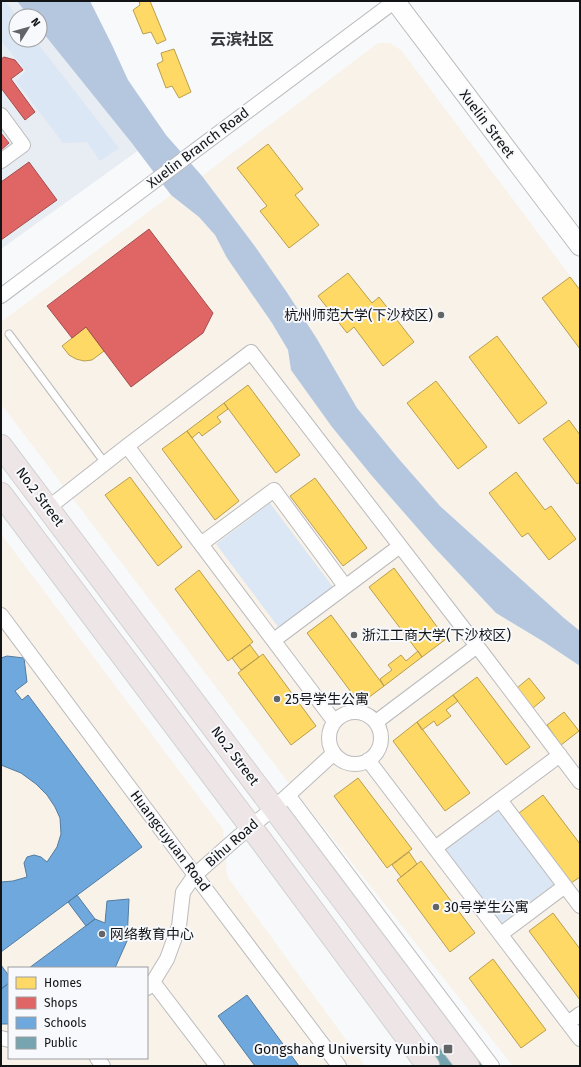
<svg xmlns="http://www.w3.org/2000/svg" width="581" height="1067" font-family="'Fira Sans','Noto Sans SC',sans-serif">
	<style>
		.built { fill: #e8ecf3; fill-rule: evenodd }
		.education { fill: #f9f2e8; fill-rule: evenodd }
		.green { fill: #dbe7f4 }
		.water { fill: #b5c7de }
		.homes { fill: #ffd966; stroke: #b89e4e }
		.shops { fill: #e06666; stroke: #a24d4e }
		.schools { fill: #6fa8dc; stroke: #537ca0 }
		.public { fill: #76a5af; stroke: #587a81 }
		.lines { fill: none; stroke-linecap: round; stroke-linejoin: round }
		.lane-casing { stroke: #bbbbbd; stroke-width: 9 }
		.street-casing { stroke: #bbbbbd; stroke-width: 16 }
		.secondary-casing { stroke: #bbbbbd; stroke-width: 21 }
		.primary-casing { stroke: #d2d2d3; stroke-width: 24 }
		.lane { stroke: #fefefe; stroke-width: 7 }
		.street { stroke: #fefefe; stroke-width: 14 }
		.secondary { stroke: #fefefe; stroke-width: 19 }
		.primary { stroke: #eee5e7; stroke-width: 22 }
		.poi-dot { fill: #636466; stroke: #f7f9fc; stroke-width: 1.5 }
		.labels { text-anchor: middle; dominant-baseline: central; stroke-width: 4; stroke-linejoin: round; paint-order: stroke }
		.street-label { font-size: 14px; fill: #131415; stroke: #f7f9fc }
		.poi-label { font-size: 14px; fill: #131415; stroke: #f7f9fc; text-anchor: start }
		.quarter-label { font-size: 16px; font-weight: bold; fill: #343639; stroke: #f7f9fc }
	</style>
	<rect width="100%" height="100%" fill="#f8f9fb"/>
	<path class="built" d="M1,1H58L157,137L1,249ZM16,16H40V40H16Z"/>
	<path class="education" d="M378,43H390L401,50L580,289V631L564,618L440,506L398,458L357,408L286,291L254,245L202,176Z
		M171,195L199,217L215,235L227,258L272,323L288,350L291,370L332,427L372,476L434,547L496,613L544,642L580,666V1066H513L291,786L1,404V322Z
		M1,534L223,829L227,876L365,1066H1ZM9,968H147V1058H9Z"/>
	<path class="green" d="M1,1H5L17,16H16V40H35L119,148L100,161L87,142L63,143L16,81L26,71L1,41Z
		M270,503L333,587L279,628L216,544Z
		M502,808L557,882L498,926L443,852Z"/>
	<path class="water" d="M17,1H90L112,45L128,80L166,135L202,176L254,245L286,291L317,339L357,408L398,458L440,506L564,618L580,631V666L544,642L496,613L434,547L372,476L332,427L291,370L288,350L272,323L227,258L215,235L199,217L171,195L131,142L40,29V16H29Z"/>
	<path class="homes" d="M139,1H150L166,40L157,44L151,32L143,34L133,10L140,5Z
		M174,49L191,92L179,98L172,86L166,88L157,64L163,61L161,53Z
		M268,144L303,189L295,195L319,225L289,248L260,211L267,206L237,168Z
		M348,273L372,303L379,297L414,342L383,366L354,327L347,333L318,296Z
		M570,277L580,290V349L542,298Z
		M86,327L104,351L92,360L84,361L76,359L69,355L62,346Z
		M497,336L547,403L519,424L469,357Z
		M436,381L487,447L458,469L407,403Z
		M248,385L300,455L276,473L224,403Z
		M224,403L228,409L217,417L221,422L202,436L199,432L192,438L187,431Z
		M569,420L580,435V482L577,484L543,439Z
		M187,431L239,501L215,520L162,449Z
		M516,472L545,510L551,506L576,539L549,560L528,533L522,537L489,493Z
		M130,477L182,547L158,566L105,495Z
		M315,478L367,548L343,566L290,496Z
		M394,568L446,639L422,657L369,587Z
		M199,570L253,642L228,661L175,589Z
		M331,615L384,686L360,704L307,633Z
		M250,645L259,657L241,670L232,658Z
		M418,651L422,657L384,686L380,679L392,670L388,665L401,655L406,661Z
		M263,654L316,726L291,745L238,673Z
		M477,677L530,747L506,765L453,695Z
		M529,678L545,698L533,708L517,688Z
		M453,695L458,701L446,710L451,716L437,726L434,721L422,730L417,722Z
		M564,712L579,731L561,745L547,725Z
		M417,722L470,793L445,811L393,741Z
		M358,778L412,849L387,868L334,796Z
		M543,795L580,844V877L571,883L519,813Z
		M409,852L417,864L401,877L392,865Z
		M421,861L475,933L450,952L397,880Z
		M553,913L580,949V1000L529,931Z
		M493,959L546,1030L521,1048L469,978Z"/>
	<path class="shops" d="M4,57L15,60L23,70L11,79L35,112L25,120L1,88V59Z
		M1,133L9,143L1,150Z
		M29,162L57,200L1,240V182Z
		M149,229L213,313L203,333L131,387L86,327L72,338L47,306Z"/>
	<path class="schools" d="M7,656L24,658L27,682L15,691L22,700L28,695L142,847L1,952V882L13,881L27,877L24,863L27,857L34,855L41,857L47,862L57,847L61,834L60,818L55,807L47,795L36,784L21,773L1,765V658Z
		M77,895L95,919L86,926L68,902Z
		M129,899L127,941L115,968H29L95,919L105,923L107,901Z
		M1,965L9,976V983L1,989Z
		M9,983V1024H1V989Z
		M247,995L299,1066H255L218,1016Z"/>
	<path class="public" d="M452,1034L467,1054L479,1045L494,1066H432L424,1056Z"/>
	<g class="lines">
		<g class="lane-casing">
			<path id="lane" d="M9,334L105,463"/>
		</g>
		<g class="street-casing">
			<path id="street" d="M1,115L23,145L1,161
				M1,296L395,1
				M127,446L334,721
				M48,508L127,446L251,352L477,646L580,782
				M201,544L274,490L345,586
				M1,615L195,875L339,1066
				M274,640L400,546
				M329 738a26 26 0 1 1 52 0a26 26 0 1 1-52 0Z
				M376,722L477,646
				M368,760L580,1039
				M288,795L492,1066
				M500,800L580,906
				M435,848L560,755
				M501,934L565,886
				M153,982L217,1066
				M147,988L153,982L167,959L179,926L183,892L195,875L238,837L274,808L333,754
				M568,1023L580,1014
				M1,1038L9,1040
				M97,1058L103,1066"/>
		</g>
		<g class="secondary-casing">
			<path id="secondary" d="M395,1L580,246"/>
		</g>
		<g class="primary-casing">
			<path id="primary" d="M1,446L468,1066
				M1,494L251,827L428,1066"/>
		</g>
		<use href="#lane" class="lane"/>
		<use href="#street" class="street"/>
		<use href="#secondary" class="secondary"/>
		<use href="#primary" class="primary"/>
	</g>
	<g class="poi-dot">
		<circle cx="441" cy="315" r="4"/>
		<circle cx="354" cy="635" r="4"/>
		<circle cx="277" cy="699" r="4"/>
		<circle cx="436" cy="907" r="4"/>
		<circle cx="102" cy="934" r="4"/>
		<rect x="443" y="1044" width="10" height="10" rx="2"/>
	</g>
	<g class="labels">
		<g class="street-label">
			<text transform="translate(487 124) rotate(53)">Xuelin Street</text>
			<text transform="translate(198 148) rotate(-37)">Xuelin Branch Road</text>
			<text transform="translate(40 497) rotate(53)">No.2 Street</text>
			<text transform="translate(235 756) rotate(53)">No.2 Street</text>
			<text transform="translate(170 841) rotate(53)">Huangcuyuan Road</text>
			<text transform="translate(232 843) rotate(-41)">Bihu Road</text>
		</g>
		<g class="poi-label">
			<text x="433" y="315" text-anchor="end">杭州师范大学(下沙校区)</text>
			<text x="362" y="635">浙江工商大学(下沙校区)</text>
			<text x="285" y="699">25号学生公寓</text>
			<text x="444" y="907">30号学生公寓</text>
			<text x="110" y="934">网络教育中心</text>
			<text x="439" y="1049" text-anchor="end">Gongshang University Yunbin</text>
		</g>
		<g class="quarter-label">
			<text x="242" y="39">云滨社区</text>
		</g>
	</g>
	<rect width="581" height="1067" fill="none" stroke="#131415" stroke-width="4"/>
	<rect x="8" y="967" width="140" height="92" fill="#f7f9fc" stroke="#9c9da0"/>
	<rect x="16" y="977" width="20" height="12" fill="#ffd966" stroke="#9c9da0"/>
	<text x="44" y="987" font-size="12" fill="#131415">Homes</text>
	<rect x="16" y="997" width="20" height="12" fill="#e06666" stroke="#9c9da0"/>
	<text x="44" y="1007" font-size="12" fill="#131415">Shops</text>
	<rect x="16" y="1017" width="20" height="12" fill="#6fa8dc" stroke="#9c9da0"/>
	<text x="44" y="1027" font-size="12" fill="#131415">Schools</text>
	<rect x="16" y="1037" width="20" height="12" fill="#76a5af" stroke="#9c9da0"/>
	<text x="44" y="1047" font-size="12" fill="#131415">Public</text>
	<g transform="translate(28 28) rotate(53)"><circle r="19" fill="#f7f9fc" stroke="#9c9da0"/>
	<path d="M0-3L7 15L0 10L-7 15Z" fill="#636466"/>
	<text y="-6" font-size="11" font-weight="bold" text-anchor="middle" fill="#131415">N</text>
	</g>
</svg>
